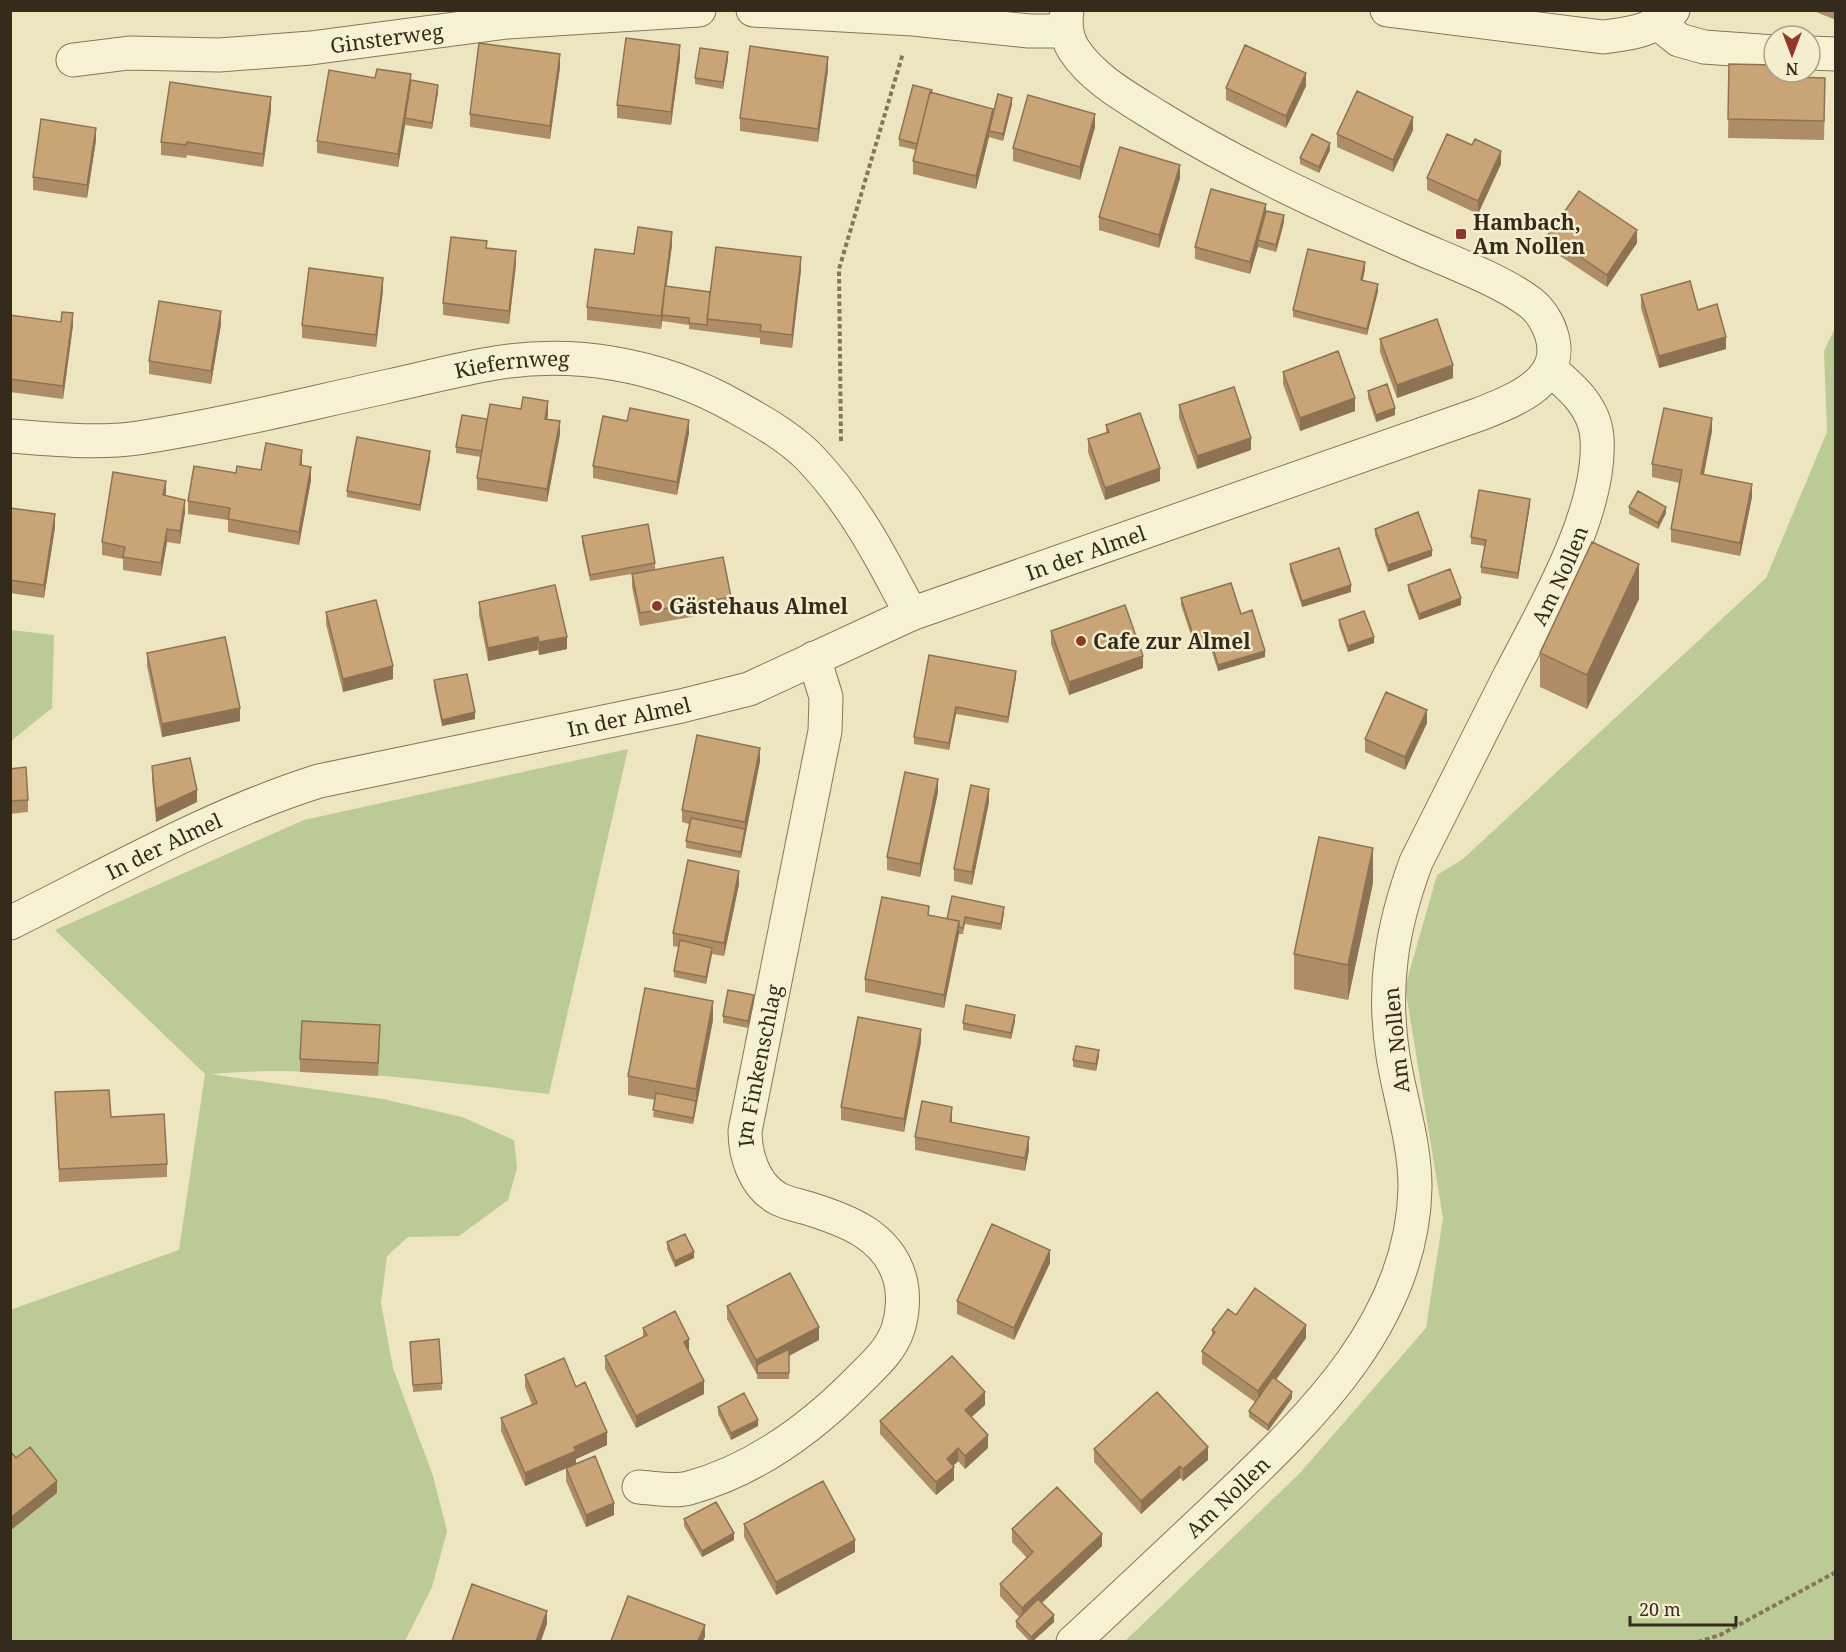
<svg xmlns="http://www.w3.org/2000/svg" width="1846" height="1652" font-family="'Noto Serif',serif">
	<style>
		.green { fill: #bcca95 }
		.lines { fill: none; stroke-linecap: round; stroke-linejoin: round }
		.minor-casing { stroke: #857659; stroke-width: 35 }
		.tertiary-casing { stroke: #857659; stroke-width: 35 }
		.path { stroke: #857659; stroke-width: 4; stroke-dasharray: 4.5 3; stroke-linecap: butt }
		.minor { stroke: #f7f1d3; stroke-width: 33 }
		.tertiary { stroke: #f7f1d3; stroke-width: 33 }
		.wall { fill: #ad8d66 }
		.shaded-wall { fill: #8d7353 }
		.building { fill: #c9a477; stroke: #8d7353; stroke-width: 1.5 }
		.poi-dot { fill: #92382b; stroke: #f4eecf; stroke-width: 2 }
		.labels { text-anchor: middle; dominant-baseline: central; stroke-width: 5; stroke-linejoin: round; paint-order: stroke }
		.street-label { font-size: 21px; fill: #352b1d; stroke: #f4eecf }
		.poi-label { font-size: 21px; font-weight: bold; fill: #352b1d; stroke: #f4eecf; text-anchor: start }
	</style>
	<rect width="100%" height="100%" fill="#ece5c0"/>
	<path class="green" d="M1835,328V1641L1124,1642L1300,1473L1426,1328L1443,1218L1405,987L1437,875L1463,859L1766,578L1827,432L1824,351Z
		M11,630L54,635L52,708L11,741Z
		M628,749L549,1094C438,1082 322,1064 210,1074L383,1099L462,1117L514,1140L517,1168L508,1200L459,1236L408,1237L387,1256L381,1303L393,1368L433,1476L447,1531L432,1587L405,1641H11L10,1310L179,1250L205,1074L55,930L304,820Z"/>
	<g class="lines">
		<g class="minor-casing">
			<g id="minor">
				<path d="M753,10L913,19L1029,31H1066"/>
				<path d="M1659,24L1679,40L1704,47L1774,52"/>
				<path d="M1810,53L1836,54"/>
				<path id="s1" d="M73,60L129,53L219,55L311,48L507,22L699,10"/>
				<path id="s2" d="M10,436C53,439 96,444 138,438C223,425 306,404 389,386C421,379 452,371 484,365C571,348 660,364 736,407C761,421 788,436 808,456C853,502 882,558 911,614"/>
				<path id="s3" d="M639,1487C654,1488 674,1492 689,1488C755,1470 812,1428 860,1379C875,1364 891,1350 898,1329C903,1314 904,1294 900,1279C888,1235 846,1220 807,1208C797,1205 785,1203 777,1198C754,1185 745,1155 745,1131L825,731L826,697L814,658"/>
				<path id="s4" d="M1073,1642C1121,1598 1167,1554 1214,1510C1306,1422 1413,1324 1415,1187C1415,1143 1400,1099 1393,1056C1382,986 1392,927 1416,862C1447,800 1479,737 1510,675C1543,611 1602,512 1597,438C1595,407 1572,388 1550,369"/>
			</g>
		</g>
		<g class="tertiary-casing">
			<g id="tertiary">
				<path d="M1387,10L1603,37C1633,33 1651,32 1673,10"/>
				<path id="s5" d="M10,923C111,873 211,815 319,781L681,706L749,689L911,614L1480,414C1515,400 1567,381 1551,333C1548,323 1540,310 1531,303C1498,278 1440,258 1401,240C1318,203 1236,165 1158,117C1128,98 1094,80 1074,50C1066,38 1065,24 1067,10"/>
			</g>
		</g>
		<path class="path" d="M841,441L839,269L903,53
			M1698,1642L1720,1635L1836,1572"/>
		<use href="#minor" class="minor"/>
		<use href="#tertiary" class="tertiary"/>
	</g>
	<path class="wall" d="M1811,10H1836V20Z
		M680,58L671,125L617,118V105Z
		M728,59L723,89L695,84V78Z
		M1729,64L1793,77L1825,97L1824,140L1728,138Z
		M560,67L550,139L470,127V114Z
		M828,70L818,142L740,131V118Z
		M411,80L438,92L432,129L405,125L398,167L317,153V141Z
		M1306,86L1286,128L1226,100V88Z
		M932,93L993,114L1012,104L1003,141L989,137L976,189L913,174V161L916,150L899,146V139Z
		M271,110L263,167L187,155L186,158L161,155V142Z
		M1095,127L1080,180L1013,161V148Z
		M1413,130L1393,172L1337,147V134Z
		M96,140L87,198L33,190V177Z
		M1330,150L1319,173L1300,164V158Z
		M1501,164L1478,214L1427,190V178Z
		M1180,178L1159,248L1099,230V217Z
		M1266,211L1284,222L1276,252L1258,247L1250,274L1195,259V247Z
		M1548,235L1637,243L1607,287L1548,248Z
		M672,245L666,286L710,292L801,270L792,348L760,344V338L689,329V325L662,321V320L661,329L587,320V307L634,254Z
		M487,248L516,264L509,324L443,315V303Z
		M1365,269L1363,280L1378,291L1367,335L1293,317V310Z
		M383,290L376,347L302,338V325Z
		M1641,295L1698,310L1726,349L1659,368L1641,308Z
		M10,315L73,325L63,399L10,392Z
		M221,324L211,384L149,374V361Z
		M1380,339L1453,378L1397,398L1380,352Z
		M1283,372L1355,411L1300,431L1283,384Z
		M1368,391L1395,415L1376,422L1368,398Z
		M1179,405L1251,450L1197,469L1179,418Z
		M548,414L547,419L560,434L547,502L477,490V478L481,457L456,453V447L487,419Z
		M627,421L689,433L677,495L593,478V466Z
		M1106,425L1160,481L1105,500L1088,452V439L1106,433Z
		M1712,431L1704,475L1752,497L1740,556L1671,542V529L1680,483L1652,477V464Z
		M430,458L420,511L347,497V491Z
		M302,462V465L311,480L299,545L228,532V520L188,514V501L236,473Z
		M166,493L165,496L185,512L180,544L167,542L161,576L123,570V559L102,555V542Z
		M1530,505L1518,579L1481,573V567L1485,546L1471,544V537Z
		M1629,507L1666,513L1658,529L1629,514Z
		M10,508L55,527L44,598L10,593Z
		M1375,529L1432,556L1388,572L1375,535Z
		M582,536L655,563V570L590,581L582,543Z
		M1290,564L1351,592L1302,607L1290,571Z
		M632,574L731,597V610L640,626L632,587Z
		M1408,585L1461,605L1419,620L1408,591Z
		M1181,598L1241,614L1265,657L1218,671L1210,646L1196,650L1181,605Z
		M1639,599L1587,709L1540,687V653Z
		M479,602L567,649L539,655L538,650L488,661L479,615Z
		M326,612L393,679L343,692L326,624Z
		M1339,620L1374,643L1348,652L1339,626Z
		M1051,631L1143,668L1069,695L1051,644Z
		M147,653L240,721L162,737L147,666Z
		M929,655L1016,677L1008,723L956,714L949,750L914,744V737Z
		M434,680L475,719L442,726L434,687Z
		M1427,723L1405,770L1365,752V739Z
		M760,761L741,858L686,848V841L689,824L682,822V810Z
		M152,766L197,802L156,822L152,779Z
		M10,769L28,800V812L10,814Z
		M938,792L920,877L887,870V857Z
		M989,802L972,885L954,881V869Z
		M1373,883L1348,1000L1294,989V954Z
		M739,884L724,956L712,954L706,984L674,977V971L679,947L673,946V933Z
		M1004,913L1001,930L965,924L963,934H959L944,1008L865,992V979L929,915L947,919Z
		M754,1002L748,1028L723,1023V1016Z
		M713,1020L693,1124L653,1117L655,1100L628,1095V1076Z
		M1015,1021L1011,1039L963,1030V1023Z
		M380,1038L378,1076L300,1072V1059Z
		M921,1042L904,1132L841,1120V1107Z
		M1099,1056L1096,1071L1073,1067V1060Z
		M55,1092L111,1117L167,1164V1177L59,1182Z
		M952,1120V1122L1029,1150L1025,1171L915,1150V1137Z
		M667,1242L694,1258L675,1267L667,1249Z
		M1050,1263L1014,1340L957,1314V1301Z
		M727,1306L819,1340L789,1356V1379H757V1372L756,1373L727,1319Z
		M1236,1315L1306,1338L1276,1380L1292,1398L1268,1431L1249,1417V1411L1255,1402L1202,1364V1351L1212,1337V1330Z
		M643,1328L689,1352L704,1394L636,1428L605,1369V1356L643,1337Z
		M410,1342L442,1383V1390L413,1392Z
		M525,1375L576,1387L607,1445L576,1459V1464L525,1486L501,1431V1418L532,1405L525,1387Z
		M985,1405L971,1417L988,1448L965,1469L958,1461L953,1466L954,1480L936,1495L880,1434V1421Z
		M718,1407L758,1426L731,1440L718,1414Z
		M1094,1449L1208,1460L1183,1481L1180,1478L1141,1514L1094,1462Z
		M566,1468L614,1515L586,1527L566,1481Z
		M684,1519L734,1540L702,1557L684,1526Z
		M744,1524L855,1552L776,1595L744,1537Z
		M1012,1529L1102,1546L1042,1603L1054,1622L1033,1641H1029L1016,1627V1621L1019,1617L1000,1596V1584L1027,1558L1012,1542Z"/>
	<path class="shaded-wall" d="M680,45V58L671,125V112Z
		M728,52V59L723,89V82Z
		M560,54V67L550,139V126Z
		M828,57V70L818,142V129Z
		M1306,73V86L1286,128V116Z
		M411,74V87L405,118V125L398,167V154Z
		M438,85V92L432,129V123Z
		M271,97V110L263,167V154Z
		M1012,98V104L1003,141V134Z
		M993,109V121L989,131V137L976,189V176Z
		M1095,114V127L1080,180V167Z
		M1413,117V130L1393,172V160Z
		M96,128V140L87,198V185Z
		M1330,143V150L1319,173V167Z
		M1501,151V164L1478,214V201Z
		M1180,165V178L1159,248V235Z
		M1266,204V217L1258,240V247L1250,274V262Z
		M1284,215V222L1276,252V245Z
		M1637,230V243L1607,287V275Z
		M672,232V245L661,329V316Z
		M516,251V264L509,324V311Z
		M801,257V270L792,348V335Z
		M1365,262V269L1361,286V280Z
		M383,278V290L376,347V335Z
		M1378,284V291L1367,335V329Z
		M221,311V324L211,384V371Z
		M73,313V325L63,399V386Z
		M1726,337V349L1659,368V356Z
		M1453,365V378L1397,398V385Z
		M1355,398V411L1300,431V418Z
		M548,401V414L545,431V419Z
		M1395,408V415L1376,422V415Z
		M1712,418V431L1701,487V474Z
		M689,420V433L677,495V482Z
		M560,421V434L547,502V489Z
		M1251,438V450L1197,469V456Z
		M302,450V462L300,478V465Z
		M430,451V458L420,511V505Z
		M311,467V480L299,545V532Z
		M1160,468V481L1105,500V488Z
		M166,481V493L163,508V495Z
		M1752,484V497L1740,556V543Z
		M1530,499V505L1518,579V573Z
		M185,500V512L180,544V531Z
		M1666,507V513L1658,529V523Z
		M55,514V527L44,598V585Z
		M167,529V542L161,576V563Z
		M1432,550V556L1388,572V565Z
		M1639,564V599L1587,709V675Z
		M1351,585V592L1302,607V601Z
		M1461,598V605L1419,620V614Z
		M538,637V650L488,661V648Z
		M567,637V649L539,655V642Z
		M1374,637V643L1348,652V646Z
		M1210,639V646L1196,650V644Z
		M1265,651V657L1218,671V665Z
		M1143,656V668L1069,695V682Z
		M393,666V679L343,692V679Z
		M1016,671V677L1008,723V717Z
		M956,707V714L949,750V743Z
		M240,708V721L162,737V724Z
		M1427,710V723L1405,770V757Z
		M475,712V719L442,726V720Z
		M760,748V761L741,858V852L745,829V822Z
		M938,779V792L920,877V864Z
		M989,789V802L972,885V872Z
		M197,790V802L156,822V809Z
		M1373,848V883L1348,1000V965Z
		M739,871V884L724,956V943Z
		M1004,907V913L1001,930V924Z
		M959,921V934L944,1008V995Z
		M712,948V954L706,984V977Z
		M754,995V1002L748,1028V1021Z
		M713,1001V1020L693,1124V1118L696,1101V1089Z
		M1015,1015V1021L1011,1039V1033Z
		M921,1029V1042L904,1132V1119Z
		M1099,1050V1056L1096,1071V1064Z
		M952,1107V1120L950,1134V1122Z
		M1029,1137V1150L1025,1171V1158Z
		M1050,1250V1263L1014,1340V1328Z
		M694,1252V1258L675,1267V1261Z
		M1306,1325V1338L1258,1404V1391Z
		M819,1327V1340L756,1373V1360Z
		M689,1339V1352L684,1355V1342Z
		M704,1381V1394L636,1428V1416Z
		M985,1392V1405L965,1423V1410Z
		M1292,1392V1398L1268,1431V1425Z
		M758,1420V1426L731,1440V1433Z
		M607,1432V1445L576,1459V1464L525,1486V1473L574,1447Z
		M988,1435V1448L965,1469V1456Z
		M1208,1447V1460L1183,1481V1469Z
		M958,1448V1461L947,1472V1459Z
		M1180,1466V1478L1141,1514V1501Z
		M954,1467V1480L936,1495V1482Z
		M57,1481V1493L10,1531V1518Z
		M614,1503V1515L586,1527V1515Z
		M734,1533V1540L702,1557V1551Z
		M1102,1534V1546L1022,1621V1608Z
		M855,1540V1552L776,1595V1582Z
		M547,1611V1624L541,1641H536Z
		M1054,1615V1622L1033,1641H1031V1637Z
		M705,1625V1637L703,1641H698Z"/>
	<path class="building" d="M626,38L680,45L671,112L617,105Z
		M479,43L560,54L550,126L470,114Z
		M1245,45L1306,73L1286,116L1226,88Z
		M750,46L828,57L818,129L740,118Z
		M700,48L728,52L723,82L695,78Z
		M1729,64L1774,65V72H1793L1792,77L1825,78L1824,121L1728,119Z
		M377,69L411,74L398,154L317,141L329,70L375,78Z
		M411,80L438,85L432,123L405,118Z
		M170,82L271,97L263,154L187,142L186,145L161,142Z
		M913,85L932,90L931,93L930,92L917,144L899,139Z
		M1357,91L1413,117L1393,160L1337,134Z
		M930,92L993,109L976,176L913,161Z
		M998,94L1012,98L1003,134L989,131Z
		M1028,95L1095,114L1080,167L1013,148Z
		M41,119L96,128L87,185L33,177Z
		M1312,134L1330,143L1319,167L1300,158Z
		M1447,134L1472,145L1475,139L1501,151L1478,201L1427,178Z
		M1120,147L1180,165L1159,235L1099,217Z
		M1211,189L1266,204L1250,262L1195,247Z
		M1579,191L1637,230L1607,275L1548,235Z
		M1266,211L1284,215L1276,245L1258,240Z
		M638,227L672,232L661,316L587,307L595,249L634,254Z
		M451,237L487,241L486,248L516,251L509,311L443,303Z
		M716,247L801,257L792,335L760,331L761,325L707,319Z
		M1308,249L1365,262L1361,280L1378,284L1367,329L1293,310Z
		M309,268L383,278L376,335L302,325Z
		M1690,281L1698,310L1717,304L1726,337L1659,356L1641,295Z
		M665,286L710,292L707,325L689,323V318L662,315Z
		M159,301L221,311L211,371L149,361Z
		M62,312L73,313L63,386L10,379V315L61,322Z
		M1437,319L1453,365L1397,385L1380,339Z
		M1338,351L1355,398L1300,418L1283,372Z
		M1387,384L1395,408L1376,415L1368,391Z
		M1234,387L1251,438L1197,456L1179,405Z
		M523,397L548,401L545,419L560,421L547,489L477,478L490,404L521,409Z
		M630,408L689,420L677,482L593,466L603,416L627,421Z
		M1664,408L1712,418L1701,474L1752,484L1740,543L1671,529L1682,470L1652,464Z
		M1140,413L1160,468L1105,488L1088,439L1109,432L1106,425Z
		M462,415L487,419L482,451L456,447Z
		M357,437L430,451L420,505L347,491Z
		M266,443L302,450L300,465L311,467L299,532L228,519L230,508L188,501L194,466L236,473L237,466L261,470Z
		M113,472L166,481L163,495L185,500L180,531L167,529L161,563L123,557L125,547L102,542Z
		M1479,490L1530,499L1518,573L1481,567L1486,540L1471,537Z
		M1638,491L1666,507L1658,523L1629,507Z
		M10,508L55,514L44,585L10,580Z
		M1418,512L1432,550L1388,565L1375,529Z
		M648,524L655,563L590,575L582,536Z
		M1592,542L1639,564L1587,675L1540,653Z
		M1339,548L1351,585L1302,601L1290,564Z
		M723,557L731,597L640,613L632,574Z
		M1450,569L1461,598L1419,614L1408,585Z
		M1231,583L1241,614L1252,610L1265,651L1218,665L1210,639L1196,644L1181,598Z
		M555,585L567,637L539,642L538,637L488,648L479,602Z
		M376,600L393,666L343,679L326,612Z
		M1125,605L1143,656L1069,682L1051,631Z
		M1364,611L1374,637L1348,646L1339,620Z
		M225,637L240,708L162,724L147,653Z
		M929,655L1016,671L1008,717L956,707L949,743L914,737Z
		M467,674L475,712L442,720L434,680Z
		M1386,692L1427,710L1405,757L1365,739Z
		M697,735L760,748L745,822L682,810Z
		M190,758L197,790L156,809L152,766Z
		M26,767L28,800L10,801V769Z
		M905,772L938,779L920,864L887,857Z
		M971,785L989,789L972,872L954,869Z
		M691,818L745,829L741,852L686,841Z
		M1319,837L1373,848L1348,965L1294,954Z
		M688,860L739,871L724,943L673,933Z
		M952,896L1004,907L1001,924L965,917L963,928L959,927V921L947,919Z
		M882,897L929,906L928,915L959,921L944,995L865,979Z
		M680,940L712,948L706,977L674,971Z
		M645,988L713,1001L696,1089L628,1076Z
		M728,990L754,995L748,1021L723,1016Z
		M966,1005L1015,1015L1011,1033L963,1023Z
		M858,1017L921,1029L904,1119L841,1107Z
		M302,1021L380,1025L378,1063L300,1059Z
		M1076,1046L1099,1050L1096,1064L1073,1060Z
		M109,1090L111,1117L164,1114L167,1164L59,1169L55,1092Z
		M656,1093L696,1101L693,1118L653,1110Z
		M922,1101L952,1107L950,1122L1029,1137L1025,1158L915,1137Z
		M992,1224L1050,1250L1014,1328L957,1301Z
		M685,1234L694,1252L675,1261L667,1242Z
		M790,1273L819,1327L756,1360L727,1306Z
		M1255,1288L1306,1325L1258,1391L1202,1351L1215,1332L1212,1330L1228,1309L1236,1315Z
		M675,1311L689,1339L684,1342L704,1381L636,1416L605,1356L647,1335L643,1328Z
		M439,1339L442,1383L413,1385L410,1342Z
		M789,1349V1373H757V1365Z
		M952,1356L985,1392L965,1410L988,1435L965,1456L958,1448L947,1459L954,1467L936,1482L880,1421Z
		M564,1358L576,1387L585,1382L607,1432L574,1447L576,1451L525,1473L501,1418L537,1403L525,1375Z
		M1273,1377L1292,1392L1268,1425L1249,1411Z
		M1157,1392L1208,1447L1183,1469L1180,1466L1141,1501L1094,1449Z
		M744,1393L758,1420L731,1433L718,1407Z
		M30,1447L57,1481L10,1518V1451L16,1458Z
		M595,1456L614,1503L586,1515L566,1468Z
		M823,1481L855,1540L776,1582L744,1524Z
		M1057,1487L1102,1534L1022,1608L1000,1584L1033,1552L1012,1529Z
		M716,1502L734,1533L702,1551L684,1519Z
		M472,1584L547,1611L536,1641H452Z
		M628,1596L705,1625L698,1641H611Z
		M1038,1599L1054,1615L1031,1637L1016,1621Z"/>
	<g class="poi-dot">
		<rect x="1455" y="228" width="12" height="12" rx="3"/>
		<circle cx="657" cy="606" r="6"/>
		<circle cx="1081" cy="641" r="6"/>
	</g>
	<g class="labels">
		<g class="street-label">
			<text stroke="none"><textPath href="#s1" startOffset="315">Ginsterweg</textPath></text>
			<text stroke="none"><textPath href="#s2" startOffset="510">Kiefernweg</textPath></text>
			<text stroke="none"><textPath href="#s5" startOffset="1144">In der Almel</textPath></text>
			<text stroke="none"><textPath href="#s4" startOffset="1236">Am Nollen</textPath></text>
			<text stroke="none"><textPath href="#s5" startOffset="657">In der Almel</textPath></text>
			<text stroke="none"><textPath href="#s5" startOffset="172">In der Almel</textPath></text>
			<text transform="translate(1396 1040) rotate(-96)">Am Nollen</text>
			<text stroke="none"><textPath href="#s3" startOffset="668">Im Finkenschlag</textPath></text>
			<text stroke="none"><textPath href="#s4" startOffset="212">Am Nollen</textPath></text>
		</g>
		<g class="poi-label">
			<text x="1473" y="222">Hambach,<tspan x="1473" dy="24">Am Nollen</tspan></text>
			<text x="669" y="606">Gästehaus Almel</text>
			<text x="1093" y="641">Cafe zur Almel</text>
		</g>
	</g>
	<rect width="1846" height="1652" fill="none" stroke="#352b1d" stroke-width="24"/>
	<g transform="translate(1792 54) rotate(180)"><circle r="28" fill="#f4eecf" stroke="#a8a088" stroke-width="1.5"/>
	<path d="M0-4.5L10 22L0 15L-10 22Z" fill="#92382b"/>
	<text y="-9" font-size="16" font-weight="bold" text-anchor="middle" fill="#352b1d">N</text>
	</g>
	<path d="M1630 1616v9h106v-9" fill="none" stroke="#352b1d" stroke-width="3"/>
	<text x="1639" y="1616" font-size="18" fill="#352b1d" stroke="#f4eecf" stroke-width="4.5" paint-order="stroke">20 m</text>
</svg>
